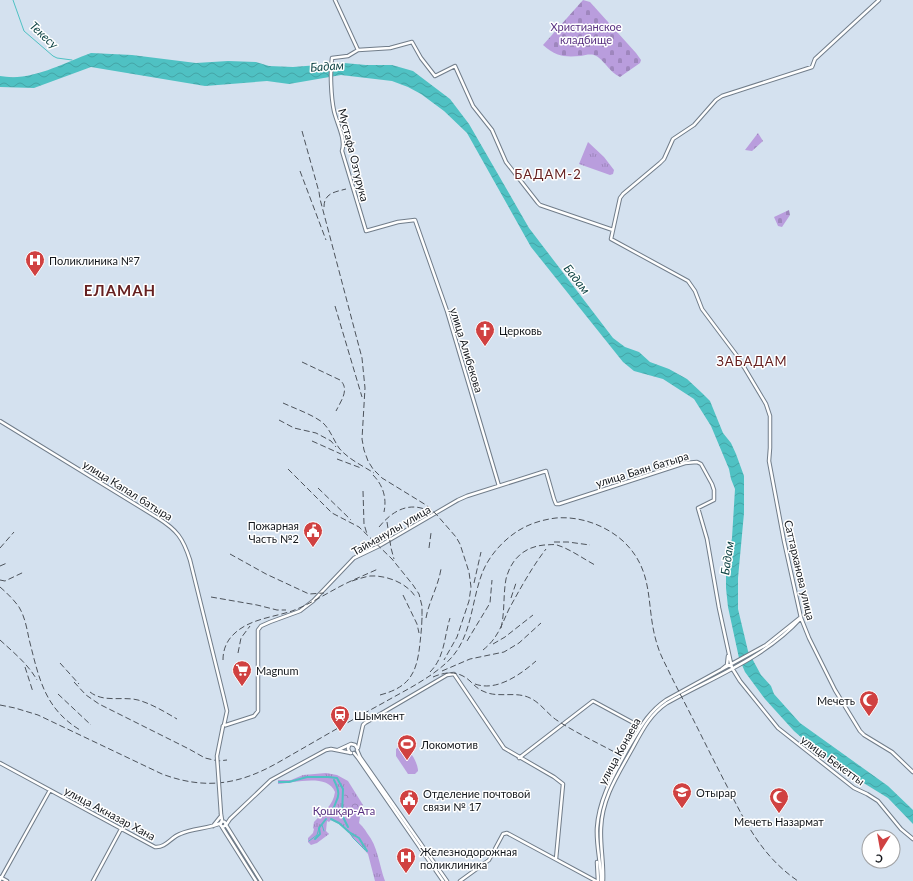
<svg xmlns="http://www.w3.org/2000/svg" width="913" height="881" font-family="Lato,sans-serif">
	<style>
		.grass { fill: url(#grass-tufts) }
		.forest { fill: url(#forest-crowns) }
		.cemetery { fill: url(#cemetery-stones) }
		.pitch { fill: #b99ddd }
		.water { fill: url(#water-waves) }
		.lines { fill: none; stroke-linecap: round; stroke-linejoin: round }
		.stream { stroke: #4fc1c3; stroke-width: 1 }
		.canal { stroke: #4fc1c3; stroke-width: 2 }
		.secondary-casing { stroke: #717d8a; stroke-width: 4.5 }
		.secondary { stroke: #fff; stroke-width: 2.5 }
		.rail { stroke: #4d535b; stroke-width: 1; stroke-dasharray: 6 3; stroke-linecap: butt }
		.secondary-bridge-casing { stroke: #717d8a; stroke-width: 4.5; stroke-linecap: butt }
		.secondary-bridge { stroke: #fff; stroke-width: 2.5 }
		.labels { text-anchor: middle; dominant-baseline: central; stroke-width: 3; stroke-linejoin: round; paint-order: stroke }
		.park-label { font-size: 11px; fill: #572f80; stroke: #fff }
		.street-label { font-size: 11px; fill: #13171c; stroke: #fff }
		.poi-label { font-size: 11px; fill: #13171c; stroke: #fff; text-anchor: start }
		.water-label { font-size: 12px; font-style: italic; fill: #124647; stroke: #fff }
		.quarter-label { font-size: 13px; letter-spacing: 1px; fill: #662020; stroke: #fff }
		.district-label { font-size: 15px; font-weight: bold; letter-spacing: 1px; fill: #662020; stroke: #fff }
	</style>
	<defs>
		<pattern id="grass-tufts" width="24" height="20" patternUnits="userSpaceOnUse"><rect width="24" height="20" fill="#b99ddd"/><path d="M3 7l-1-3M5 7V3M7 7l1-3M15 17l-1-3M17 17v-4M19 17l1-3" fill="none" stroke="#9e86bd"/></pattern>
		<pattern id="forest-crowns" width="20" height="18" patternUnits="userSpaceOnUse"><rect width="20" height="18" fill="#b99ddd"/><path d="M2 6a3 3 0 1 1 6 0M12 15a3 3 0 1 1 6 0" fill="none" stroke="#9e86bd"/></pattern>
		<pattern id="cemetery-stones" width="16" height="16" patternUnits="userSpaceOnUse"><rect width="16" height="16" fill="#b99ddd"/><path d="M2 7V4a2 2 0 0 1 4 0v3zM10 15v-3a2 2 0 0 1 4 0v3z" fill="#9e86bd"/></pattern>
		<pattern id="water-waves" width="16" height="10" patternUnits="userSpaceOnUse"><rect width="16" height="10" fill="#4fc1c3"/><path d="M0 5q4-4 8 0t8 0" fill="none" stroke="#44a5a7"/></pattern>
	</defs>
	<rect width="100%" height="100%" fill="#d4e1ef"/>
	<path class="grass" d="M588,142L604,157L614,170L613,174L610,175L579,164Z
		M326,773L337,775L348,781L363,805L360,808L358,815L360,817L359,823C362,826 365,829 367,833C378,846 379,865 385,881H375L368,854L344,828L339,824L331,820L329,822L327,821L326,831L329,834L317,843L311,845L308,842V838L313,833L314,829L313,828L314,822C323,812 333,806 335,792C328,773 293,783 278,784V780H291L303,775Z"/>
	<path class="forest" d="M348,788L359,804L358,816H356L353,822C348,810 338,801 348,788Z"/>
	<path class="cemetery" d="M583,0L590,2L636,53L641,60L640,63L620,77C609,72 603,58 594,55C590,54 585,55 581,56C564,57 557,57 543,45Z
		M758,133L763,141L752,151L745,150Z
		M789,210L790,215L782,227L778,226L774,217Z"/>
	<path class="pitch" d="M400,746C408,746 418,762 418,771L415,774H408L396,756V749Z"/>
	<path class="water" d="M91,53L132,55L196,63L228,61L256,62L269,66L293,67L344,63L366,65H392L413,71L450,99L469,124L529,228L613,338L625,347L639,352L650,362L669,369L687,379L702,393L710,401L723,433L731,443L736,454L744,476V513L738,578V609L748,651L761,675L771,686L774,694L800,723L888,786L913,810V824L888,798L862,782L832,760L818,752L794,731L765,699L745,672L739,658L728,607L726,588V573L732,538L735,489L731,479L729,469L711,426L694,399L663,379L634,371L623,362L531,247L467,133L444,111L421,94L408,87L392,81L341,75L289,84L267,81L205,86L91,67L34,88L0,87V76C31,82 63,63 91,53Z"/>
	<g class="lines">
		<path class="stream" d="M13,0L24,31L53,56L57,58L72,60
			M322,825L324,831
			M350,833L353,838L365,850
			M309,841L317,835L319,828"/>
		<path class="canal" d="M279,782H289L307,777H328L337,778L343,789L342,815L348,827
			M332,815C334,798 344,800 334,780
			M331,819L339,823L349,832L359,838L367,851
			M315,839L320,834L319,828L326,819"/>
		<g class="secondary-casing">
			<path id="secondary" d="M335,0L358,50
				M879,0L815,59L812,67L722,96L716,100L694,125L673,139L664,159L660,163L623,194L620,198L611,239L688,281L695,291L702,309L738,357L766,404L770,416V448L769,461L784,541L801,618L809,638L835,690L860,731L864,735L892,752L913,772
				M0,421L158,518C177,530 183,538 190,560L224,698L227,711L224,725
				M499,486L447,311L415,220L398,222L366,231L342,151C346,139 337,124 334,111C331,97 330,72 332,58L348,56L358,50L390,48L412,42L421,58L435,76L455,66L473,106L492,130L506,162L538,203L540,205L613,230
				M722,669L727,665L728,656
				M223,726L254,716L258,711V630L261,626L270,622L300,611L313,601L354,558L379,546L458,500L467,496L546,471L554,499L556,504H559L685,463L697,462L701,464L712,484L714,490V500L698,508L707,539L719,608L732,668L740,681L778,728L854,788L867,794L878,801L901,829L913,839
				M349,745L348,749L350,753
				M358,748L363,725L365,723L447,675L454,674L504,748L554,777L563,784L556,859
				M338,750L351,744L355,745L357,748
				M357,750L360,757L447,881
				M354,753L358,758L443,881
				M519,758L593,701L641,727
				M0,763L155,847C166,848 171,837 180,834C193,828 208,829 221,823L222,820L221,814
				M220.5 824a2.5 2.5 0 1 1 5 0a2.5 2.5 0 1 1-5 0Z
				M213,826L221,816
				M222,827L256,881
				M597,862L598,881
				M0,877L7,881
				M0,880L50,790
				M601,880C601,863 596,845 597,828C599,798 614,774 628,748C639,730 647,713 666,700L766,645L801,617
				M93,881L121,829
				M261,881L226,825L230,819L271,780L326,750L331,749L351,753
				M460,881L489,860L503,834L507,833L596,881
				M603,881C604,863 600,846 601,828C602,799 617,776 631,751C641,733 649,715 667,703C713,677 765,658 801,618"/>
		</g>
		<use href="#secondary" class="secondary"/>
		<path class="rail" d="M302,131L319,192L320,199L362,358L365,388L362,439L364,450L368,461L373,469L382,478L426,505L436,514L456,537L460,544L469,572L471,587L469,601L457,637L444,660
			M300,171L326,240
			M324,207C324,193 335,192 346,189
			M335,306L362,397
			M302,362L340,380C350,389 341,401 336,411
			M283,403C296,409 311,414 322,422C330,429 333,439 339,448C348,459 363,466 374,473
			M279,420L294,428L316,433L331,441L336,447
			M312,441L341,454
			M337,459L361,468
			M288,469L332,513L359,527L392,559L413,585L419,594L422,606V619
			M373,475C383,485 387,498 384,512
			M318,488L351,520
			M363,491L364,524L367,534
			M387,522L391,548L394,559
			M379,527C392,511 409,501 429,511
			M554,542H568L590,545
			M0,548L14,532
			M429,548L431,533
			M230,554L266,574L309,594L324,593
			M0,566L7,563
			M0,580L5,581L24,572
			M352,581C358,579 364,577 370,576C386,575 408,583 416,598
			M474,583L481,552
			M0,587C7,593 14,600 19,607C25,617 27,629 29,639C39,678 44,708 80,730
			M403,595L417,624L419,633
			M211,597L257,605L277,610H286
			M511,598L516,583
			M426,618C429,601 438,587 441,569
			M501,628C505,612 503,595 506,579C511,559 524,547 544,545C549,545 553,544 557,545C570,549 582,558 595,565
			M0,640C13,652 28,664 37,680
			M467,641L490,603L492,580
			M493,644L505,637L533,615
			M483,650C498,638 501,626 509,609C520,589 532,567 546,549
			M238,653L241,638L250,626
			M223,660C223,649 227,640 235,633C250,619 274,617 292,611C308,605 324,595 339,587C352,580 365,575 378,569
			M60,663L79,684
			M25,667L33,692
			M442,671L470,659L504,652L519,643L541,623
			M430,672C445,657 444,637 450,618
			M433,677C447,671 459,671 470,681C475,686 479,690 485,692C499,698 516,691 530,698C541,703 548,715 558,721C578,734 600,744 620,755
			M74,682L86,695L99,704L189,749L205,758L218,761L227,760
			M475,684C497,692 521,674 536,661
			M90,692C104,703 122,696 138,700C152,704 165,712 177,719
			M58,694L91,725
			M380,695C410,687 417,673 420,643C421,634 422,625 422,615
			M0,705L15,708L38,715L162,774C205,790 239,785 279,762C314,742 348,722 383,703C404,691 427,680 445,664C473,640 470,603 483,571C489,557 500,544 512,535C525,525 540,520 556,518C580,516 605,525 623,541C656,572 645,606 657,644C660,655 666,665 671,676C679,692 688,709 696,725C707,747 718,769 729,790C747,826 764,858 798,881"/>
		<g class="secondary-bridge-casing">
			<path id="secondary-bridge" d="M221,814L217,756L223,726"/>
		</g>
		<use href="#secondary-bridge" class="secondary-bridge"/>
	</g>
	<defs>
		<g id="hospital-pin" transform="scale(1)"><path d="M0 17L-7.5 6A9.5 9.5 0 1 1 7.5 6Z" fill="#d04141" stroke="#fff"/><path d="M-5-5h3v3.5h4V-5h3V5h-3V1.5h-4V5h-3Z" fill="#fff"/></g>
		<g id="church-pin" transform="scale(1)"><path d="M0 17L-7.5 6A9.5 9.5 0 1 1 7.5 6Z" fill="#d04141" stroke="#fff"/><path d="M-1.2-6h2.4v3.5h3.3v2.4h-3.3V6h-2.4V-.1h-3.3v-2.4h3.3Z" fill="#fff"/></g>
		<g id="civic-pin" transform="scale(1)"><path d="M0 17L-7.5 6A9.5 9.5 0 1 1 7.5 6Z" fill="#d04141" stroke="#fff"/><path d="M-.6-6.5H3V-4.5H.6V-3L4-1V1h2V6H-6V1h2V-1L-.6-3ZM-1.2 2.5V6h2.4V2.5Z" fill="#fff"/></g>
		<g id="supermarket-pin" transform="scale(1)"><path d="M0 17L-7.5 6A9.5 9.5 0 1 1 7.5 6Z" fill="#d04141" stroke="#fff"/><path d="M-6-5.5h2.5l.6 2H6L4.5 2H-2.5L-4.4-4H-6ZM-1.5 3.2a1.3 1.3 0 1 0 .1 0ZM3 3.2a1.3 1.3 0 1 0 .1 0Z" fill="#fff"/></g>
		<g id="mosque-pin" transform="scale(1)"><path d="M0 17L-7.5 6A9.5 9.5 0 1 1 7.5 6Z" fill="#d04141" stroke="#fff"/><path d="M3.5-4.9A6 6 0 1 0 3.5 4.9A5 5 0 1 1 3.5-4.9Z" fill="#fff"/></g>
		<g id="station-pin" transform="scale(1)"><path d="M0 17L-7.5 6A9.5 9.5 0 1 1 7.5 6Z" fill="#d04141" stroke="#fff"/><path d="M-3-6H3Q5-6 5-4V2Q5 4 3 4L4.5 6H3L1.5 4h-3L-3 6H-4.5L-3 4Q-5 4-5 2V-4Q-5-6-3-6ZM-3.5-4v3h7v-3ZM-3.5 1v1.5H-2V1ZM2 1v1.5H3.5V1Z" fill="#fff"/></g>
		<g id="stadium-pin" transform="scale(1)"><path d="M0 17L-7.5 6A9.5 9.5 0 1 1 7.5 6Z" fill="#d04141" stroke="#fff"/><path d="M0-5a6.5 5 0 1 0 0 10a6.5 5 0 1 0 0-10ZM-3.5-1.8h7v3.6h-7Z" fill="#fff"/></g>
		<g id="university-pin" transform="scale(1)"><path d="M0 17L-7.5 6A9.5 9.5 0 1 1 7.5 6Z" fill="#d04141" stroke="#fff"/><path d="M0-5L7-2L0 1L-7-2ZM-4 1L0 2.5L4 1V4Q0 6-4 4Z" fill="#fff"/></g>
	</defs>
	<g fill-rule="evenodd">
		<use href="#hospital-pin" x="35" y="260"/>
		<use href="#church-pin" x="485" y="330"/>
		<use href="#civic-pin" x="313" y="531"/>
		<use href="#supermarket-pin" x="242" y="670"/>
		<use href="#mosque-pin" x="869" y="700"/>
		<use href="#station-pin" x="340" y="715"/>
		<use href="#stadium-pin" x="407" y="744"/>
		<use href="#university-pin" x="682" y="792"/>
		<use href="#mosque-pin" x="779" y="797"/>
		<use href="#civic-pin" x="409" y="799"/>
		<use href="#hospital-pin" x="406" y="857"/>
	</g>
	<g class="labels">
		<g class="park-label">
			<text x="586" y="26">Христианское<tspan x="586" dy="13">кладбище</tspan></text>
			<text x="344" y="810">Қошқар-Ата</text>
		</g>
		<g class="street-label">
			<text transform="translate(354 155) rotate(76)">Мустафа Озтурука</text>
			<text transform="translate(467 350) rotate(73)">улица Алибекова</text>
			<text transform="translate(642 469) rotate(-17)">улица Баян батыра</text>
			<text transform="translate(128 490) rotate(32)">улица Капал батыра</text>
			<text transform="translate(391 530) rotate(-30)">Тайманулы улица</text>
			<text transform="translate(800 570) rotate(77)">Саттарханова улица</text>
			<text transform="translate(619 751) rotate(-61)">улица Конаева</text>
			<text transform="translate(833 760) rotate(36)">улица Бекетты</text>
			<text transform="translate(110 813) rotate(28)">улица Акназар Хана</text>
		</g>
		<g class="poi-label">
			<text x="49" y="260">Поликлиника №7</text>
			<text x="499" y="330">Церковь</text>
			<text x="299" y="525" text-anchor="end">Пожарная<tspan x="299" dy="13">Часть №2</tspan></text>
			<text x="256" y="670">Magnum</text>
			<text x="855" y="700" text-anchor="end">Мечеть</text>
			<text x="354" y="715">Шымкент</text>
			<text x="421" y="744">Локомотив</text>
			<text x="696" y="792">Отырар</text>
			<text x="423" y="793">Отделение почтовой<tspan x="423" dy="13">связи № 17</tspan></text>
			<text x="779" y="821" text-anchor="middle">Мечеть Назармат</text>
			<text x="420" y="851">Железнодорожная<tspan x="420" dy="13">поликлиника</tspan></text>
		</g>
		<g class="water-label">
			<text transform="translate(44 35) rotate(43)">Текесу</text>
			<text transform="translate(327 66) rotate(-4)">Бадам</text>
			<text transform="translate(577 279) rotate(52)">Бадам</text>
			<text transform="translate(727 558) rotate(-82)">Бадам</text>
		</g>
		<g class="quarter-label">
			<text x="548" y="174">БАДАМ-2</text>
			<text x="752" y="361">ЗАБАДАМ</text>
		</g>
		<g class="district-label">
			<text x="120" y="290">ЕЛАМАН</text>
		</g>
	</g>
	<g transform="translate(881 849) rotate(191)"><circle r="19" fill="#ffffff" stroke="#a1a2a4"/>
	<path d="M0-3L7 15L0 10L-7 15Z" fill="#d04141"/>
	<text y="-6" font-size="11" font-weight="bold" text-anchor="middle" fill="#13171c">С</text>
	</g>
</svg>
